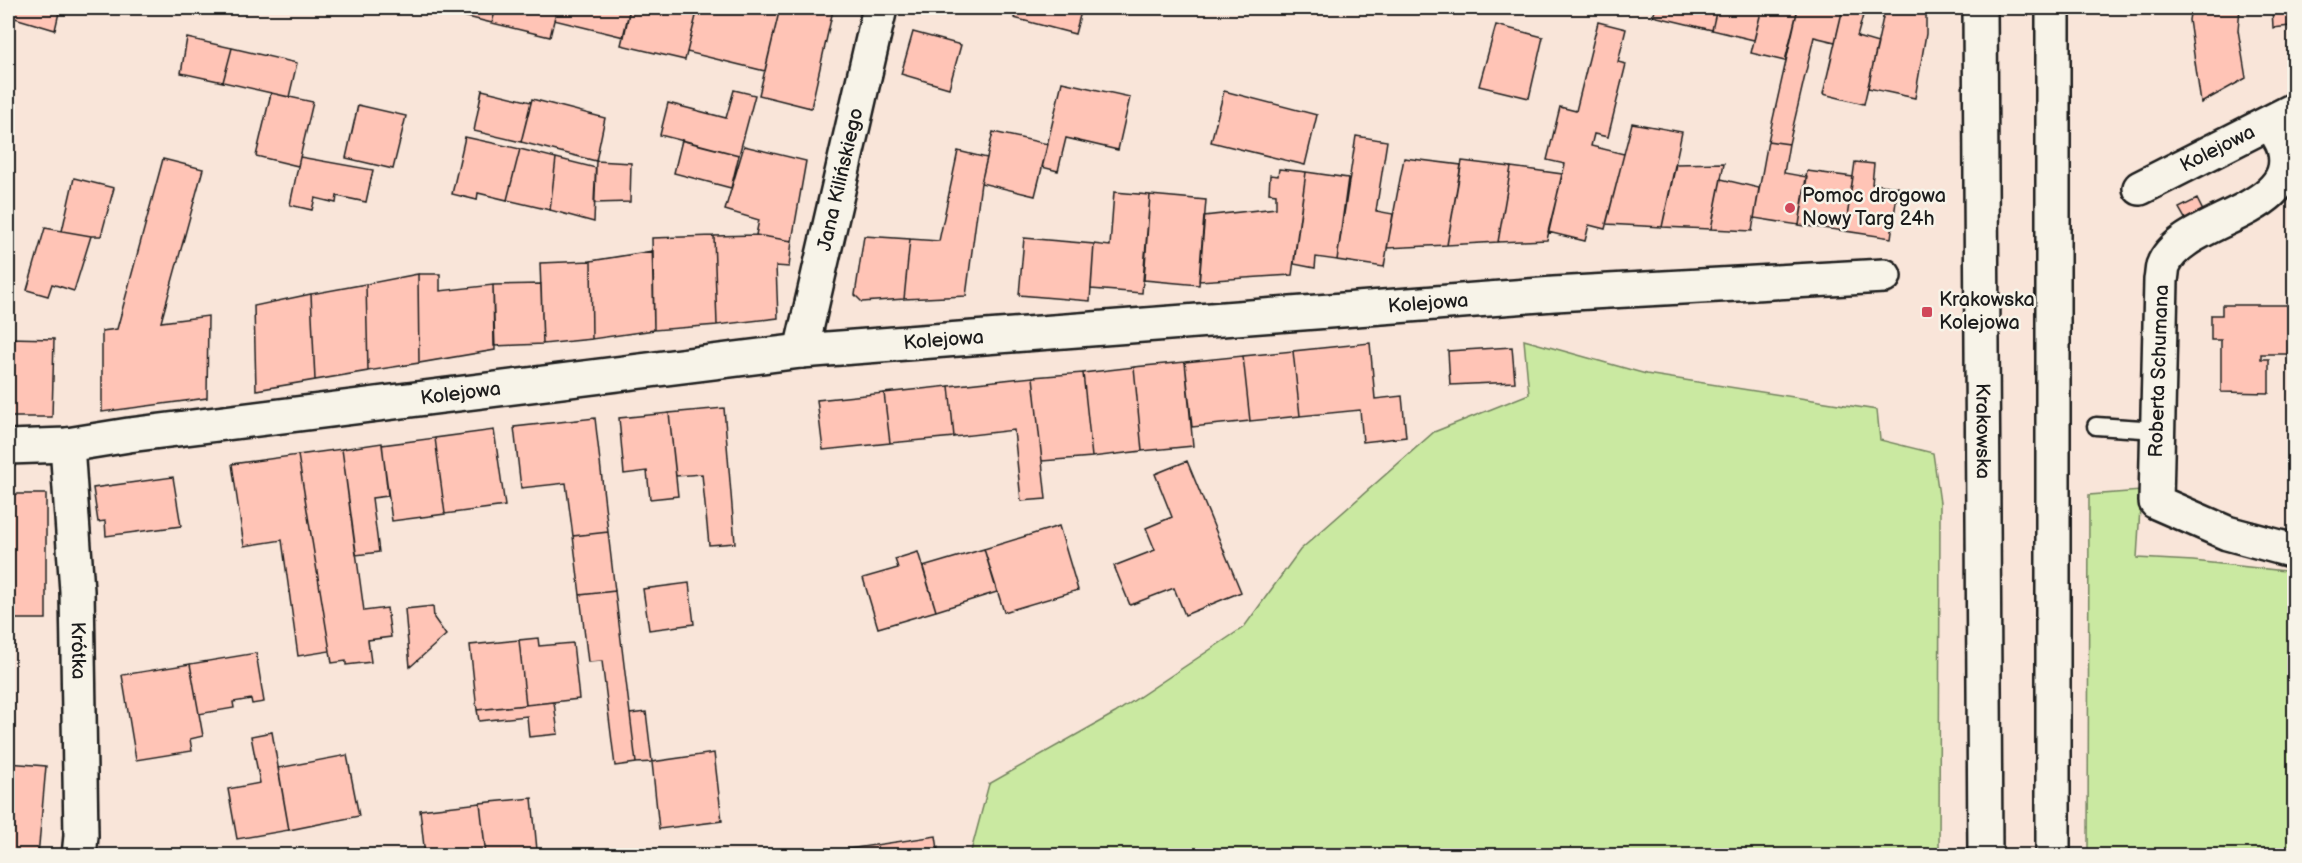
<svg xmlns="http://www.w3.org/2000/svg" width="2302" height="863" font-family="'Balsamiq Sans',sans-serif">
	<style>
		.green { fill: #cae9a1; stroke: #73825e; stroke-width: 1.5 }
		.building { fill: #ffc4b6; stroke: #1c1c1c; stroke-width: 1.5 }
		.lines { fill: none; stroke-linecap: round; stroke-linejoin: round }
		.lane-casing { stroke: #1c1c1c; stroke-width: 21 }
		.street-casing { stroke: #1c1c1c; stroke-width: 38 }
		.secondary-casing { stroke: #1c1c1c; stroke-width: 38 }
		.lane { stroke: #f7f3e8; stroke-width: 16 }
		.street { stroke: #f7f3e8; stroke-width: 33 }
		.secondary { stroke: #f7f3e8; stroke-width: 33 }
		.poi-dot { fill: #d1495b; stroke: #f7f3e8; stroke-width: 2 }
		.labels { text-anchor: middle; dominant-baseline: central; stroke-width: 5; stroke-linejoin: round; paint-order: stroke }
		.street-label { font-size: 20px; fill: #1c1c1c; stroke: #f7f3e8 }
		.poi-label { font-size: 20px; fill: #1c1c1c; stroke: #f7f3e8; text-anchor: start }
	</style>
	<rect width="100%" height="100%" fill="#f9e5d9"/>
	<filter id="ink" filterUnits="userSpaceOnUse"><feTurbulence type="fractalNoise" baseFrequency=".0167" numOctaves="2"/><feDisplacementMap in="SourceGraphic" scale="12" xChannelSelector="R" yChannelSelector="G"/><feConvolveMatrix kernelMatrix="1 2 1 2 8 2 1 2 1" color-interpolation-filters="sRGB"/></filter>
	<g filter="url(#ink)">
		<path class="green" d="M1524,340L1646,374L1877,410L1880,440L1933,453L1940,503L1939,855H970L989,784L1115,713L1244,627L1300,550L1434,432L1529,394Z
			M2141,491L2137,558L2193,561L2294,572V855L2088,856L2089,495Z"/>
		<path class="building" d="M8,8H60L55,30L8,16Z
			M444,8H496L492,23L443,11Z
			M496,8H557L550,37L492,23Z
			M557,8H630L624,37L554,20Z
			M630,8H698L685,60L621,45Z
			M698,8H780L765,71L687,52Z
			M780,8H824L833,10L811,108L759,95Z
			M1016,8H1082L1075,34L1014,18Z
			M1656,8H1717L1712,30L1653,16Z
			M1717,8H1762L1754,40L1712,30Z
			M1762,8H1798L1785,61L1751,53Z
			M1798,8H1843L1835,42L1814,37L1789,144L1768,141Z
			M1843,8H1865L1857,37L1878,43L1864,104L1823,94Z
			M1885,8H1926V34L1915,98L1868,88Z
			M2191,8H2240L2238,30L2246,78L2201,103L2189,20Z
			M2272,8H2290V26L2273,28Z
			M1598,22L1626,29L1618,62L1626,64L1608,137L1594,134L1591,146L1624,154L1605,229L1589,225L1585,241L1548,232L1565,164L1547,160L1560,107L1576,111Z
			M1496,25L1543,37L1529,98L1479,86Z
			M913,32L961,45L949,88L901,74Z
			M187,38L232,48L223,82L181,73Z
			M232,48L297,63L289,97L223,82Z
			M1062,82L1130,97L1118,150L1066,138L1058,171L1042,167Z
			M482,90L531,102L521,142L474,131Z
			M734,90L755,95L739,155L660,135L668,103L726,118Z
			M1224,91L1317,115L1305,165L1211,142Z
			M271,93L313,102L298,166L256,156Z
			M532,99L605,118L596,161L521,142Z
			M358,105L406,116L393,169L346,158Z
			M1632,123L1682,132L1662,227L1606,224Z
			M993,132L1048,144L1035,196L981,183Z
			M1356,136L1387,141L1376,211L1393,214L1384,267L1337,260Z
			M465,137L520,149L507,200L478,193L477,200L452,194Z
			M682,140L739,155L731,188L674,173Z
			M1768,141L1789,144L1784,173L1807,177L1799,225L1754,218Z
			M744,146L806,161L792,241L756,235L759,220L725,210Z
			M520,149L556,158L550,210L507,200Z
			M958,151L987,158L981,183L966,296L904,299L910,239L939,241Z
			M300,157L373,170L366,202L337,196L336,203L315,198L312,210L290,205Z
			M556,158L596,168L594,222L550,210Z
			M1404,158L1461,165L1447,245L1387,248Z
			M163,159L203,169L161,322L208,316L207,398L102,412V331L117,329Z
			M596,161L631,163L630,202L594,203Z
			M1462,161L1511,167L1498,242L1447,245Z
			M1855,162L1874,164L1872,184L1898,187L1891,238L1845,231Z
			M1724,163L1711,229L1662,227L1676,164Z
			M1511,167L1562,174L1547,240L1498,242Z
			M1279,169L1306,172L1292,275L1199,281L1204,216L1276,208V194L1269,193L1270,175L1278,176Z
			M1807,171L1853,177L1845,231L1799,225Z
			M1306,172L1348,178L1337,260L1316,257L1315,268L1294,264Z
			M74,178L114,188L101,236H91L62,231Z
			M1721,179L1759,188L1752,231L1711,229Z
			M1114,192L1150,195L1142,293L1091,289L1094,244L1110,246Z
			M1150,195L1206,200L1199,285L1144,280Z
			M2197,199L2204,213L2187,222L2179,208Z
			M45,228L91,236L74,291L52,284L48,296L27,290Z
			M756,235L792,241L789,267L776,266L778,318L717,325L714,236Z
			M714,236L717,325L654,330L652,238Z
			M864,236L910,239L904,299L862,302L855,295Z
			M1024,238L1094,244L1090,301L1019,295Z
			M653,251L654,330L592,339L591,261Z
			M591,261L592,339L543,344L540,263Z
			M418,274L419,363L368,371L366,284Z
			M418,274H440V291L493,285L495,350L419,363Z
			M366,284L368,371L315,380L311,294Z
			M541,284L543,344L494,346L493,285Z
			M311,294L315,380L256,390L254,306Z
			M2222,305H2294V354H2261V359H2269V393L2221,392V340H2211V315H2222Z
			M8,338L54,339L52,417H8Z
			M1370,343L1375,399L1402,396L1406,437L1363,442L1360,410L1300,416L1293,351Z
			M1512,347L1515,382L1450,385L1448,351Z
			M1293,351L1300,416L1250,421L1243,356Z
			M1243,356L1250,421L1192,427L1185,362Z
			M1185,362L1193,446L1142,451L1134,367Z
			M1134,367L1142,451L1092,457L1083,373Z
			M1083,373L1092,457L1042,461L1033,377Z
			M1033,377L1046,499L1021,501L1014,430L954,437L949,386Z
			M949,386L954,437L890,443L884,393Z
			M884,393L890,443L823,450L817,400Z
			M724,408L735,543L709,545L702,474L676,476L669,413Z
			M669,413L678,496L650,499L647,471L624,474L619,418Z
			M595,418L608,532L573,536L566,483L521,488L514,427Z
			M494,430L505,506L445,514L435,438Z
			M435,438L445,514L392,521L382,445Z
			M382,443L388,496L372,498L379,552L356,555L342,449Z
			M342,449L364,611L387,608L391,637L368,640L371,662L346,665V661L332,663L298,455Z
			M298,455L330,651L298,656L282,540L244,546L232,464Z
			M1187,461L1241,592L1185,615L1174,588L1130,605L1114,566L1155,550L1146,528L1172,517L1155,474Z
			M173,477L181,526L106,536L105,521L98,522L93,488Z
			M8,494H46V619H8Z
			M1059,526L1078,590L1004,612L984,549Z
			M608,532L615,591L580,595L573,536Z
			M984,549L997,592L936,611L923,567Z
			M918,552L936,611L878,628L863,578L898,568L895,559Z
			M689,583L694,624L649,630L643,589Z
			M615,591L636,763L615,766L602,661L588,662L580,595Z
			M433,606L434,618L446,635L410,667L405,609Z
			M538,638L539,646L573,643L579,699L526,705L519,640Z
			M519,640L526,705L477,710L470,645Z
			M256,653L264,702L252,704L251,699L233,702L234,708L199,714L190,664Z
			M190,664L203,736L190,739L192,751L136,760L122,675Z
			M554,702L558,734L529,737L527,716L479,721L477,710Z
			M646,712L652,762L636,763L630,714Z
			M272,732L289,830L237,839L228,789L260,783L251,736Z
			M714,753L722,821L659,829L652,762Z
			M347,755L359,816L289,830L278,768Z
			M8,763L46,766L38,856H8Z
			M532,798L537,850L486,855L480,803Z
			M480,803L486,856H425L420,810Z
			M936,836L939,856H801Z"/>
		<g class="lines">
			<g class="lane-casing">
				<path id="lane" d="M2096,426L2158,430"/>
			</g>
			<g class="street-casing">
				<g id="street">
					<path d="M2271,123C2275,131 2282,140 2284,148C2302,214 2181,217 2163,266C2162,270 2162,276 2161,280L2156,502L2227,533L2294,551"/>
					<path id="s1" d="M2140,188L2294,110"/>
					<path id="s2" d="M801,351L880,8"/>
					<path id="s3" d="M67,445L77,591L81,836L79,856"/>
					<path id="s4" d="M8,447L67,445L129,435L801,351L1554,294L1884,276"/>
				</g>
			</g>
			<g class="secondary-casing">
				<g id="secondary">
					<path id="s5" d="M1980,8L1985,856"/>
					<path d="M2053,8V856"/>
				</g>
			</g>
			<use href="#lane" class="lane"/>
			<use href="#street" class="street"/>
			<use href="#secondary" class="secondary"/>
		</g>
	</g>
	<g class="poi-dot">
		<circle cx="1790" cy="208" r="6"/>
		<rect x="1921" y="306" width="12" height="12" rx="3"/>
	</g>
	<g class="labels">
		<g class="street-label">
			<text stroke="none"><textPath href="#s1" startOffset="87">Kolejowa</textPath></text>
			<text stroke="none"><textPath href="#s2" startOffset="176">Jana Kilińskiego</textPath></text>
			<text stroke="none"><textPath href="#s4" startOffset="1428">Kolejowa</textPath></text>
			<text stroke="none"><textPath href="#s4" startOffset="942">Kolejowa</textPath></text>
			<text transform="translate(2159 371) rotate(-88)">Roberta Schumana</text>
			<text stroke="none"><textPath href="#s4" startOffset="456">Kolejowa</textPath></text>
			<text stroke="none"><textPath href="#s5" startOffset="423">Krakowska</textPath></text>
			<text stroke="none"><textPath href="#s3" startOffset="206">Krótka</textPath></text>
		</g>
		<g class="poi-label">
			<text x="1802" y="196">Pomoc drogowa<tspan x="1802" dy="23">Nowy Targ 24h</tspan></text>
			<text x="1939" y="300">Krakowska<tspan x="1939" dy="23">Kolejowa</tspan></text>
		</g>
	</g>
	<rect width="2302" height="863" fill="none" stroke="#f7f3e8" stroke-width="30"/>
	<rect x="15" y="15" width="2272" height="833" fill="none" stroke="#1c1c1c" stroke-width="2" filter="url(#ink)"/>
</svg>
